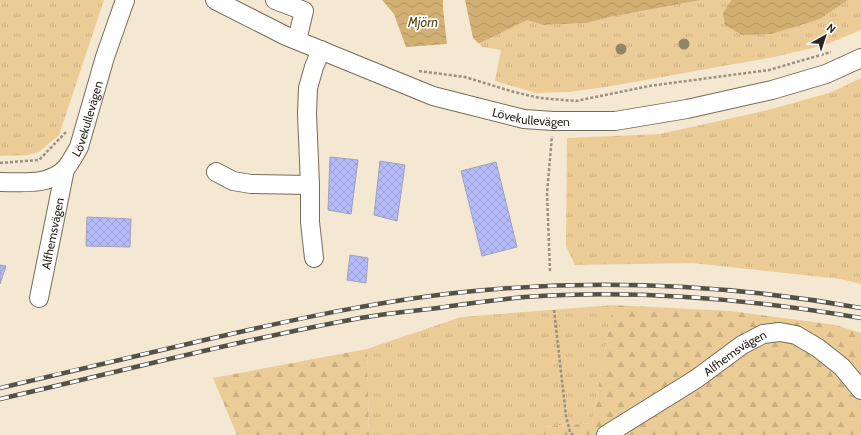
<svg xmlns="http://www.w3.org/2000/svg" width="861" height="435" font-family="Cabin,sans-serif">
	<style>
		.grass { fill: url(#grass-tufts) }
		.forest { fill: url(#forest-firs) }
		.water { fill: url(#water-waves) }
		.pier { fill: #f4e8d3 }
		.building { fill: url(#building-cross-hatch); stroke: #a0a2b7 }
		.lines { fill: none; stroke-linecap: round; stroke-linejoin: round }
		.minor-casing { stroke: #766b59; stroke-width: 20 }
		.path { stroke: #989081; stroke-width: 2.5; stroke-dasharray: 3 2; stroke-linecap: butt }
		.minor { stroke: #fff; stroke-width: 18 }
		.rail-casing { stroke: #565146; stroke-width: 4.5 }
		.rail { stroke: #fff; stroke-width: 3; stroke-dasharray: 9; stroke-linecap: butt }
		.tree { fill: #92846b }
		.labels { text-anchor: middle; dominant-baseline: central; stroke-width: 3.5; stroke-linejoin: round; paint-order: stroke }
		.street-label { font-size: 12px; fill: #2a261e; stroke: #fff }
		.water-label { font-size: 13px; font-style: italic; fill: #584010; stroke: #fff }
	</style>
	<defs>
		<pattern id="grass-tufts" width="24" height="20" patternUnits="userSpaceOnUse"><rect width="24" height="20" fill="#eccc96"/><path d="M3 7l-1-3M5 7V3M7 7l1-3M15 17l-1-3M17 17v-4M19 17l1-3" fill="none" stroke="#cbaf81"/></pattern>
		<pattern id="forest-firs" width="22" height="20" patternUnits="userSpaceOnUse"><rect width="22" height="20" fill="#eccc96"/><path d="M5 1l3.5 6h-7zM16 11l3.5 6h-7z" fill="#cbaf81"/></pattern>
		<pattern id="water-waves" width="16" height="10" patternUnits="userSpaceOnUse"><rect width="16" height="10" fill="#d2af72"/><path d="M0 5q4-4 8 0t8 0" fill="none" stroke="#b49662"/></pattern>
		<pattern id="building-cross-hatch" width="8" height="8" patternUnits="userSpaceOnUse"><rect width="8" height="8" fill="#b5baf8"/><path d="M0 0l8 8M0 8l8-8" fill="none" stroke="#9ca0d4"/></pattern>
	</defs>
	<rect width="100%" height="100%" fill="#f4e8d3"/>
	<path class="grass" d="M0,0H104L59,135L39,152L27,155L0,156Z
		M701,0H731L820,19L848,0H861V30L825,45L774,57L612,86L569,92L536,93L495,81L501,50L482,47L479,43L527,20L543,25L587,23L610,17Z
		M861,78V284L841,279L692,263L575,265L566,246L567,138L660,134L768,110L832,92Z
		M613,305L592,423L545,427L544,435H369L367,349L461,317Z"/>
	<path class="forest" d="M613,305L731,311L836,325L861,333V435H544V427L592,423Z
		M367,349L369,435H237L213,378Z"/>
	<path class="water" d="M382,0H701L610,17L587,23L543,25L527,20L476,45L447,44L406,47L394,14Z
		M731,0H848L820,19L771,34L742,35L725,25L723,13L731,1Z"/>
	<path class="pier" d="M443,0H465L473,38L480,45L477,47L446,46L447,44L443,9Z"/>
	<path class="building" d="M330,157L358,160L351,214L328,210Z
		M380,161L405,165L397,221L374,215Z
		M496,162L517,247L482,256L461,171Z
		M87,217L131,219L130,247L86,246Z
		M350,255L368,258L366,283L347,280Z
		M0,265L6,266L0,284Z"/>
	<g class="lines">
		<g class="minor-casing">
			<g id="minor">
				<path id="s1" d="M215,0L286,36L433,96L524,119L553,121H615L687,109L772,90L826,74L861,58"/>
				<path d="M275,0L304,11L297,40"/>
				<path d="M216,172L233,181L251,184L310,185"/>
				<path id="s2" d="M0,182C22,182 50,186 66,168C71,162 75,154 79,147L105,57L125,0"/>
				<path d="M314,258L310,222V185L307,114L308,88L314,67L321,50"/>
				<path id="s3" d="M39,298L65,169"/>
				<path id="s4" d="M606,435L696,379L742,345L763,334L780,332L796,335L818,348L842,367L861,390"/>
			</g>
		</g>
		<path class="path" d="M419,71L465,77L514,92L540,98L576,101L649,86L769,70L831,52
			M0,163L39,160L66,132
			M550,271L547,193L552,136
			M554,310L566,416L570,432L573,435"/>
		<use href="#minor" class="minor"/>
		<g class="rail-casing">
			<path id="rail" d="M0,388C70,371 140,355 209,339C300,318 392,298 485,290C611,279 738,286 861,308
				M0,399C118,372 236,341 355,319C387,313 419,311 451,306C475,303 500,299 525,297C637,289 751,299 861,318"/>
		</g>
		<use href="#rail" class="rail"/>
	</g>
	<g class="tree">
		<circle cx="684" cy="44" r="5.5"/>
		<circle cx="621" cy="49" r="5.5"/>
	</g>
	<g class="labels">
		<g class="street-label">
			<text stroke="none"><textPath href="#s1" startOffset="339">Lövekullevägen</textPath></text>
			<text stroke="none"><textPath href="#s2" startOffset="124">Lövekullevägen</textPath></text>
			<text stroke="none"><textPath href="#s3" startOffset="66">Alfhemsvägen</textPath></text>
			<text stroke="none"><textPath href="#s4" startOffset="153">Alfhemsvägen</textPath></text>
		</g>
		<g class="water-label">
			<text x="423" y="22">Mjörn</text>
		</g>
	</g>
	<g transform="translate(825 36) rotate(39)" stroke="#ffffff" stroke-width="3" paint-order="stroke">
	<path d="M0-3L7 15L0 10L-7 15Z" fill="#2a261e"/>
	<text y="-6" font-size="11" font-weight="bold" text-anchor="middle" fill="#2a261e">N</text>
	</g>
</svg>
